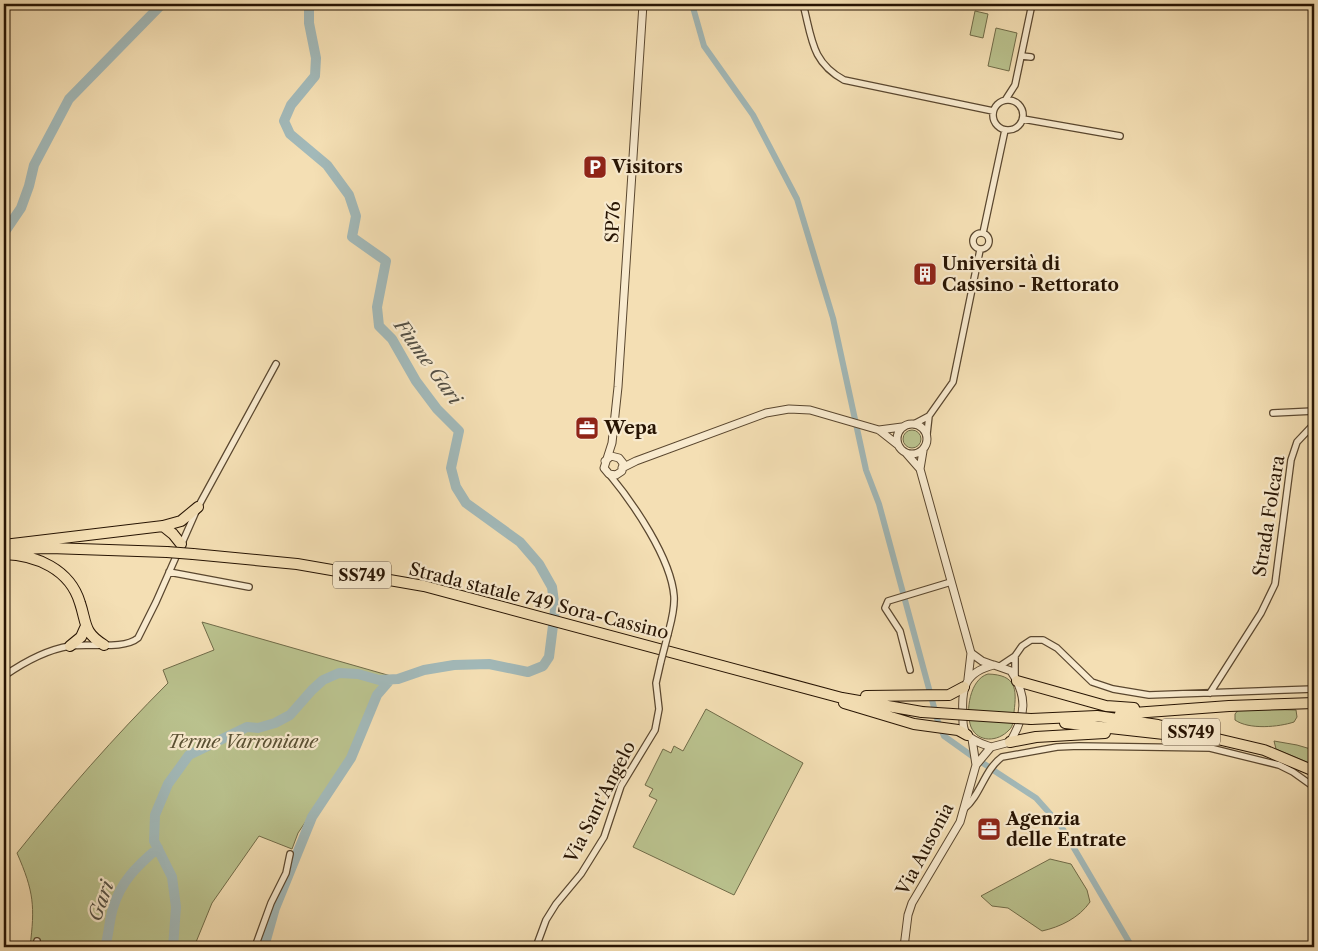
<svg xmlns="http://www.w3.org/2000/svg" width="1318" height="951" font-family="'Libre Caslon Text',serif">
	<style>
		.green { fill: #bac28e; stroke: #706b48 }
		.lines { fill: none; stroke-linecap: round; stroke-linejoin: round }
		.canal { stroke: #a2b9b9; stroke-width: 6 }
		.river { stroke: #a2b9b9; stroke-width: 10 }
		.minor-casing { stroke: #5a472f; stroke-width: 8 }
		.tertiary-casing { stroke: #5a472f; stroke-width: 9 }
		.trunk-casing { stroke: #271403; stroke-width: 12 }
		.minor { stroke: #f8eace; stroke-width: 5.5 }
		.tertiary { stroke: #f8eace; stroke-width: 7 }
		.trunk { stroke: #f4dfb4; stroke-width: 10 }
		.minor-bridge-casing { stroke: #5a472f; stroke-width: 8; stroke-linecap: butt }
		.trunk-bridge-casing { stroke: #271403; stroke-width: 12; stroke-linecap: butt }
		.minor-bridge { stroke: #f8eace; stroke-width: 5.5 }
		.trunk-bridge { stroke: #f4dfb4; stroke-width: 10 }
		.labels { text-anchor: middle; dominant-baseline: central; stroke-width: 4.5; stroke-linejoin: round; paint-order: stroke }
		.shield { fill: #f8eace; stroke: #665440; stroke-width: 1 }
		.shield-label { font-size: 16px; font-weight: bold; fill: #271403 }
		.poi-label { font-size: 18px; font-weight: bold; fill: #271403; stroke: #f8eace; text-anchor: start }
		.street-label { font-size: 18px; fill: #271403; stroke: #f8eace }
		.park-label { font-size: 18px; font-style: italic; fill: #5a5134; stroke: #f8eace }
		.water-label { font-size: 19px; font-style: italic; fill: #524e43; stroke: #f8eace }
	</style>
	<rect width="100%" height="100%" fill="#f4dfb4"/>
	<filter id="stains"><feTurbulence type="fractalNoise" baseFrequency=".004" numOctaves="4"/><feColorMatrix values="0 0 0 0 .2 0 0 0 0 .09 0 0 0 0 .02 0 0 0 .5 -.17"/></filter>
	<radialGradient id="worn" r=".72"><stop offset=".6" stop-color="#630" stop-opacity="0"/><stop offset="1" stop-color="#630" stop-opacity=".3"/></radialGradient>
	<path class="green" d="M975,11L988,14L983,38L970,35Z
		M996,28L1017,33L1009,71L988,66Z
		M903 439a9 9 0 1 1 18 0a9 9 0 1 1-18 0Z
		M202,622L391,676L367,712L349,757L298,833L292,849L259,836L212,903L194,947H30C35,906 34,892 17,853C65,793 114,737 168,683L163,670L214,650Z
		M988,674C1016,675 1017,688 1014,712C1013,718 1014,726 1009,730C998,742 978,743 971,727C965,711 970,679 988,674Z
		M706,709L803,763L734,895L633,847L657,800L649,796L653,789L645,785L663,749L671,753L674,746L683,751Z
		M1239,709L1296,710L1297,717L1294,722C1279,727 1249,730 1235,720V714Z
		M1274,741L1297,745L1314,750V765L1276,749Z
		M1050,859L1071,864L1087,890L1090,902C1079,918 1060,927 1042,931L1008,908L992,906L981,896Z"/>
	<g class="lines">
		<path class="canal" d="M692,4L704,46L753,115L797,199L833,318L866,470L879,504L938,722L944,736L972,756
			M981,762L989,767
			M993,770L1036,798L1061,826L1132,947"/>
		<path class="river" d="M4,233L21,208L29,186L34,165L69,99L162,4
			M105,947C109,934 109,921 113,908C121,881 137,866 158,848
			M173,947L176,907L172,877L154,841L155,815L168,784L189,755L247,727L258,728L275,723L290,715L312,690L323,680L339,673L358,674L379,680L398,679L424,670L454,665L489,664L528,672L543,666L549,657L555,610L552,587L539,564L520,542L466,503L456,487L451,468L459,431L437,409L416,381L392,339L379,326L377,307L386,261L352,237L356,216L349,195L327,165L290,134L284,121L291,105L315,76L316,58L309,23V4
			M264,947L275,908L312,817L351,758L377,695L390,680"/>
		<g class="minor-casing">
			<path id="minor" d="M803,4C812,38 811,62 844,80L993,111
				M1022,56L1031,57
				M1006,99L1015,85L1032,4
				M993 115a15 15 0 1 1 30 0a15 15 0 1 1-30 0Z
				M1023,119L1120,136
				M973 241a8 8 0 1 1 16 0a8 8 0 1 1-16 0Z
				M983,233L1005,130
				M1273,413L1314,411
				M914,424L929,416L953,382L980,250
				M927,434L929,416
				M609,474C633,503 671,558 674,596C675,609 671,622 668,634
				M169,572L249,587
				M1000,666L1015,656L1022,646L1031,640H1043L1057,648L1092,682L1113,689L1149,695L1314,689
				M910,670L900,631L885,608L888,601L951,582
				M4,676C24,662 45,650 70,646C88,643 124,650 138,638L156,602L198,507L276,364
				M1015,676V656
				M1210,693L1261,613L1275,584L1291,460L1297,442L1314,424
				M964,809C981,795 984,770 1002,757L1057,747L1079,746L1210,748L1279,765L1293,772L1314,787
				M36,947L37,941
				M255,947L271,903L286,873L290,854
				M536,947L546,920L556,904L581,874L604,837L621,786L655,730L659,709L656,683L661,661"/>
		</g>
		<g class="tertiary-casing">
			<path id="tertiary" d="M897 439a15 15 0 1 1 30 0a15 15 0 1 1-30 0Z
				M879,430L902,427
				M923,451L920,469L971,653L968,679
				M906,453L920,469
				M605,461L611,456L619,458L623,463L622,471L616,475L609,474L604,468L612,443L618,387L643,4
				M622,468L636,461L766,413L789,409L810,410L879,430L898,445
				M971,653L982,661L993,665
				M994,665L1011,671C1028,697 1026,715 1010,742L991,747C983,744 972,741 967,734C962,729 963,722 963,715C961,688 965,672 994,665Z
				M972,739L976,765
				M904,947L908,915L912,903L960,822L976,765L991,747"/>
		</g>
		<g class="trunk-casing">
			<path id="trunk" d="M163,526L173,534L181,544
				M4,545L163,526L181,521L198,507
				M15,549L50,548L167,552
				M4,554C36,555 70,569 80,603C87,624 83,632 104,645
				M193,554L297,564L424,586L842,698L922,712
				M70,646L81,637L85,628
				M1017,681L1106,706L1134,708
				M866,696L949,695L964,687
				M844,703L914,724L958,730L967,735
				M1120,714L1229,706L1314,703
				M1031,719L1097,716L1158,725L1264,750L1314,771
				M1065,723L1182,736
				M1010,742L1036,737L1105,733"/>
		</g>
		<use href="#minor" class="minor"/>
		<use href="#tertiary" class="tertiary"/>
		<use href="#trunk" class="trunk"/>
		<g class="minor-bridge-casing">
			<path id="minor-bridge" d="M661,661L668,634"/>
		</g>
		<g class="trunk-bridge-casing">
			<path id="trunk-bridge" d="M167,552L193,554
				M922,712L1031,719"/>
		</g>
		<use href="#minor-bridge" class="minor-bridge"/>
		<use href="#trunk-bridge" class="trunk-bridge"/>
	</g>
	<defs>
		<g id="parking-square" transform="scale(1.25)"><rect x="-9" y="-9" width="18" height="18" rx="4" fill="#8f2418" stroke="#f8eace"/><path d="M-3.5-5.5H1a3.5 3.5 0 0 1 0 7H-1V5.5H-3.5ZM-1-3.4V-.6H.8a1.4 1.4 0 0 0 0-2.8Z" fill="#fff"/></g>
		<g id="building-square" transform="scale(1.25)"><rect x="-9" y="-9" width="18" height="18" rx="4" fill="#8f2418" stroke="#f8eace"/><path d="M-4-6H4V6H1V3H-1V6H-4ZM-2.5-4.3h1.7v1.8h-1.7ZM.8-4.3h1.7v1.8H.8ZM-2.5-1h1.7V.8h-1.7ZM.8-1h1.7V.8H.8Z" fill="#fff"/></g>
		<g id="office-square" transform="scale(1.25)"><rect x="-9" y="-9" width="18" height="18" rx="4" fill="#8f2418" stroke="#f8eace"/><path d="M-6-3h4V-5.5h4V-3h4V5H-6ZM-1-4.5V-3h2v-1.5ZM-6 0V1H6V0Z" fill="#fff"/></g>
	</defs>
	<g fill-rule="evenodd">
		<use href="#parking-square" x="595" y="167"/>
		<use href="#building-square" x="925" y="274"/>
		<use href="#office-square" x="587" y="428"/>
		<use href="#office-square" x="989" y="829"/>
	</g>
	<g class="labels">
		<g class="shield">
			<rect x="333" y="561.5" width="58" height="27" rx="4"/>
			<rect x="1162" y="718.5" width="58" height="27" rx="4"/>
		</g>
		<g class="shield-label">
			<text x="362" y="575">SS749</text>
			<text x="1191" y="732">SS749</text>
		</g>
		<g class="poi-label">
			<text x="612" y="167">Visitors</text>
			<text x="942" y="264">Università di<tspan x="942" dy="21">Cassino - Rettorato</tspan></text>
			<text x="604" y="428">Wepa</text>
			<text x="1006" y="819">Agenzia<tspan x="1006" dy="21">delle Entrate</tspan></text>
		</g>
		<g class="street-label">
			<text transform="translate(613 222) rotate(-87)">SP76</text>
			<text transform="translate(1269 516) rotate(-81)">Strada Folcara</text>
			<text transform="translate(539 601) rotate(14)">Strada statale 749 Sora-Cassino</text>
			<text transform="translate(600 802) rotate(-63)">Via Sant'Angelo</text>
			<text transform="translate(925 849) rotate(-62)">Via Ausonia</text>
		</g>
		<g class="park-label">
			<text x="243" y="742">Terme Varroniane</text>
		</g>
		<g class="water-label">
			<text transform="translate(428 362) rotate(54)">Fiume Gari</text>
			<text transform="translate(101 901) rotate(-70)">Gari</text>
		</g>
	</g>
	<rect width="1318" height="951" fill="none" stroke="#f4dfb4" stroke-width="20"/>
	<rect x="5" y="5" width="1308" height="941" fill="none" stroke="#271403" stroke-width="2.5"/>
	<rect x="10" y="10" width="1298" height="931" fill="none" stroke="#271403"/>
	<rect width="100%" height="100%" filter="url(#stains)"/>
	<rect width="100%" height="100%" fill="url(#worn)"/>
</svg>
